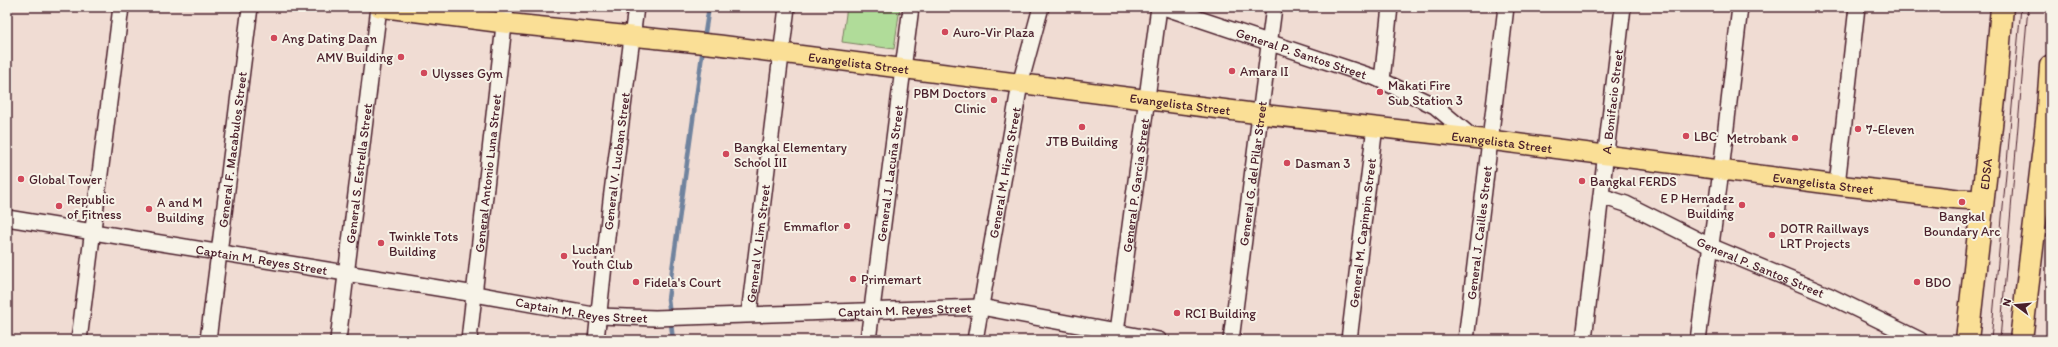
<svg xmlns="http://www.w3.org/2000/svg" width="2058" height="347" font-family="Itim,sans-serif">
	<style>
		.green { fill: #b0dc99; stroke: #7d7e62 }
		.lines { fill: none; stroke-linecap: round; stroke-linejoin: round }
		.stream { stroke: #70839e; stroke-width: 4.5 }
		.minor-casing { stroke: #4a1f2b; stroke-width: 18 }
		.major-casing { stroke: #4a1f2b; stroke-width: 22 }
		.highway-casing { stroke: #4a1f2b; stroke-width: 25 }
		.minor { stroke: #f7f3e8; stroke-width: 15 }
		.major { stroke: #fadf96; stroke-width: 19 }
		.highway { stroke: #fadf96; stroke-width: 22 }
		.tram { stroke: #4a1f2b; stroke-width: 1 }
		.poi-dot { fill: #d1495b; stroke: #f7f3e8; stroke-width: 1.5 }
		.labels { text-anchor: middle; dominant-baseline: central; stroke-width: 4; stroke-linejoin: round; paint-order: stroke }
		.poi-label { font-size: 13px; fill: #4a1f2b; stroke: #f7f3e8; text-anchor: start }
		.street-label { font-size: 13px; fill: #4a1f2b; stroke: #f7f3e8 }
	</style>
	<rect width="100%" height="100%" fill="#f0dcd3"/>
	<filter id="ink" filterUnits="userSpaceOnUse"><feTurbulence type="fractalNoise" baseFrequency=".025" numOctaves="2"/><feDisplacementMap in="SourceGraphic" scale="8" xChannelSelector="R" yChannelSelector="G"/><feConvolveMatrix kernelMatrix="1 2 1 2 8 2 1 2 1" color-interpolation-filters="sRGB"/></filter>
	<g filter="url(#ink)">
		<path class="green" d="M847,7H900L894,49L842,42Z"/>
		<g class="lines">
			<path class="stream" d="M704,39L709,7
				M673,340L668,299L703,48"/>
			<g class="minor-casing">
				<g id="minor">
					<path id="s1" d="M1163,7L1376,78L1435,106L1473,138"/>
					<path d="M1382,80L1390,7"/>
					<path d="M1837,185L1857,7"/>
					<path id="s2" d="M1601,196L1626,204L1710,246L1830,296L1920,340"/>
					<path id="s3" d="M7,218L475,294L599,316L655,318L981,307L1159,340"/>
					<path id="s4" d="M749,314L787,7"/>
					<path d="M79,340L121,7"/>
					<path id="s5" d="M208,340L250,7"/>
					<path id="s6" d="M338,340L379,7"/>
					<path id="s7" d="M469,340L506,7"/>
					<path id="s8" d="M596,340L611,200L636,7"/>
					<path id="s9" d="M868,340L911,7"/>
					<path id="s10" d="M975,340L1020,84L1041,7"/>
					<path id="s11" d="M1115,340L1159,7"/>
					<path id="s12" d="M1231,340L1274,7"/>
					<path id="s13" d="M1349,340L1375,126"/>
					<path id="s14" d="M1466,340L1506,7"/>
					<path id="s15" d="M1584,340L1623,7"/>
					<path d="M1698,340L1721,171L1740,7"/>
				</g>
			</g>
			<g class="major-casing">
				<g id="major">
					<path id="s16" d="M379,7L504,23L719,45L1260,114L1490,140L1837,185L1958,199L1982,200"/>
				</g>
			</g>
			<g class="highway-casing">
				<g id="highway">
					<path id="s17" d="M1967,340L1995,90L2002,7"/>
					<path d="M2021,340L2047,122L2051,66"/>
				</g>
			</g>
			<use href="#minor" class="minor"/>
			<use href="#major" class="major"/>
			<use href="#highway" class="highway"/>
			<path class="tram" d="M1991,340L2021,7
				M2000,340L2028,7"/>
		</g>
	</g>
	<g class="poi-dot">
		<circle cx="945" cy="32" r="4"/>
		<circle cx="274" cy="38" r="4"/>
		<circle cx="401" cy="57" r="4"/>
		<circle cx="1232" cy="71" r="4"/>
		<circle cx="424" cy="73" r="4"/>
		<circle cx="1380" cy="92" r="4"/>
		<circle cx="994" cy="100" r="4"/>
		<circle cx="1082" cy="127" r="4"/>
		<circle cx="1858" cy="129" r="4"/>
		<circle cx="1686" cy="136" r="4"/>
		<circle cx="1795" cy="138" r="4"/>
		<circle cx="726" cy="154" r="4"/>
		<circle cx="1287" cy="163" r="4"/>
		<circle cx="21" cy="179" r="4"/>
		<circle cx="1582" cy="181" r="4"/>
		<circle cx="1962" cy="202" r="4"/>
		<circle cx="1742" cy="205" r="4"/>
		<circle cx="59" cy="206" r="4"/>
		<circle cx="149" cy="209" r="4"/>
		<circle cx="847" cy="226" r="4"/>
		<circle cx="1772" cy="235" r="4"/>
		<circle cx="381" cy="243" r="4"/>
		<circle cx="564" cy="256" r="4"/>
		<circle cx="853" cy="279" r="4"/>
		<circle cx="636" cy="282" r="4"/>
		<circle cx="1917" cy="282" r="4"/>
		<circle cx="1177" cy="313" r="4"/>
	</g>
	<g class="labels">
		<g class="poi-label">
			<text x="953" y="32">Auro-Vir Plaza</text>
			<text x="282" y="38">Ang Dating Daan</text>
			<text x="393" y="57" text-anchor="end">AMV Building</text>
			<text x="1240" y="71">Amara II</text>
			<text x="432" y="73">Ulysses Gym</text>
			<text x="1388" y="85">Makati Fire<tspan x="1388" dy="15">Sub Station 3</tspan></text>
			<text x="986" y="93" text-anchor="end">PBM Doctors<tspan x="986" dy="15">Clinic</tspan></text>
			<text x="1866" y="129">7-Eleven</text>
			<text x="1694" y="136">LBC</text>
			<text x="1787" y="138" text-anchor="end">Metrobank</text>
			<text x="1082" y="141" text-anchor="middle">JTB Building</text>
			<text x="734" y="147">Bangkal Elementary<tspan x="734" dy="15">School III</tspan></text>
			<text x="1295" y="163">Dasman 3</text>
			<text x="29" y="179">Global Tower</text>
			<text x="1590" y="181">Bangkal FERDS</text>
			<text x="1734" y="198" text-anchor="end">E P Hernadez<tspan x="1734" dy="15">Building</tspan></text>
			<text x="67" y="199">Republic<tspan x="67" dy="15">of Fitness</tspan></text>
			<text x="157" y="202">A and M<tspan x="157" dy="15">Building</tspan></text>
			<text x="1962" y="216" text-anchor="middle">Bangkal<tspan x="1962" dy="15">Boundary Arc</tspan></text>
			<text x="839" y="226" text-anchor="end">Emmaflor</text>
			<text x="1780" y="228">DOTR Raillways<tspan x="1780" dy="15">LRT Projects</tspan></text>
			<text x="389" y="236">Twinkle Tots<tspan x="389" dy="15">Building</tspan></text>
			<text x="572" y="249">Lucban<tspan x="572" dy="15">Youth Club</tspan></text>
			<text x="861" y="279">Primemart</text>
			<text x="644" y="282">Fidela's Court</text>
			<text x="1925" y="282">BDO</text>
			<text x="1185" y="313">RCI Building</text>
		</g>
		<g class="street-label">
			<text stroke="none"><textPath href="#s1" startOffset="146">General P. Santos Street</textPath></text>
			<text stroke="none"><textPath href="#s16" startOffset="483">Evangelista Street</textPath></text>
			<text stroke="none"><textPath href="#s15" startOffset="240">A. Bonifacio Street</textPath></text>
			<text stroke="none"><textPath href="#s16" startOffset="807">Evangelista Street</textPath></text>
			<text stroke="none"><textPath href="#s16" startOffset="1131">Evangelista Street</textPath></text>
			<text stroke="none"><textPath href="#s5" startOffset="192">General F. Macabulos Street</textPath></text>
			<text stroke="none"><textPath href="#s8" startOffset="180">General V. Lucban Street</textPath></text>
			<text stroke="none"><textPath href="#s10" startOffset="170">General M. Hizon Street</textPath></text>
			<text stroke="none"><textPath href="#s6" startOffset="168">General S. Estrella Street</textPath></text>
			<text stroke="none"><textPath href="#s7" startOffset="168">General Antonio Luna Street</textPath></text>
			<text stroke="none"><textPath href="#s9" startOffset="168">General J. Lacuña Street</textPath></text>
			<text stroke="none"><textPath href="#s12" startOffset="168">General G. del Pilar Street</textPath></text>
			<text stroke="none"><textPath href="#s17" startOffset="167">EDSA</textPath></text>
			<text stroke="none"><textPath href="#s16" startOffset="1455">Evangelista Street</textPath></text>
			<text stroke="none"><textPath href="#s11" startOffset="156">General P. Garcia Street</textPath></text>
			<text stroke="none"><textPath href="#s13" startOffset="108">General M. Capinpin Street</textPath></text>
			<text stroke="none"><textPath href="#s14" startOffset="108">General J. Cailles Street</textPath></text>
			<text stroke="none"><textPath href="#s4" startOffset="71">General V. Lim Street</textPath></text>
			<text stroke="none"><textPath href="#s3" startOffset="258">Captain M. Reyes Street</textPath></text>
			<text stroke="none"><textPath href="#s2" startOffset="175">General P. Santos Street</textPath></text>
			<text stroke="none"><textPath href="#s3" startOffset="582">Captain M. Reyes Street</textPath></text>
			<text stroke="none"><textPath href="#s3" startOffset="906">Captain M. Reyes Street</textPath></text>
		</g>
	</g>
	<rect width="2058" height="347" fill="none" stroke="#f7f3e8" stroke-width="24"/>
	<rect x="12" y="12" width="2034" height="323" fill="none" stroke="#4a1f2b" stroke-width="1.5" filter="url(#ink)"/>
	<g transform="translate(2016 305) rotate(286)" stroke="#f7f3e8" stroke-width="3" paint-order="stroke">
	<path d="M0-3L7 15L0 10L-7 15Z" fill="#4a1f2b"/>
	<text y="-6" font-size="11" font-weight="bold" text-anchor="middle" fill="#4a1f2b">N</text>
	</g>
</svg>
